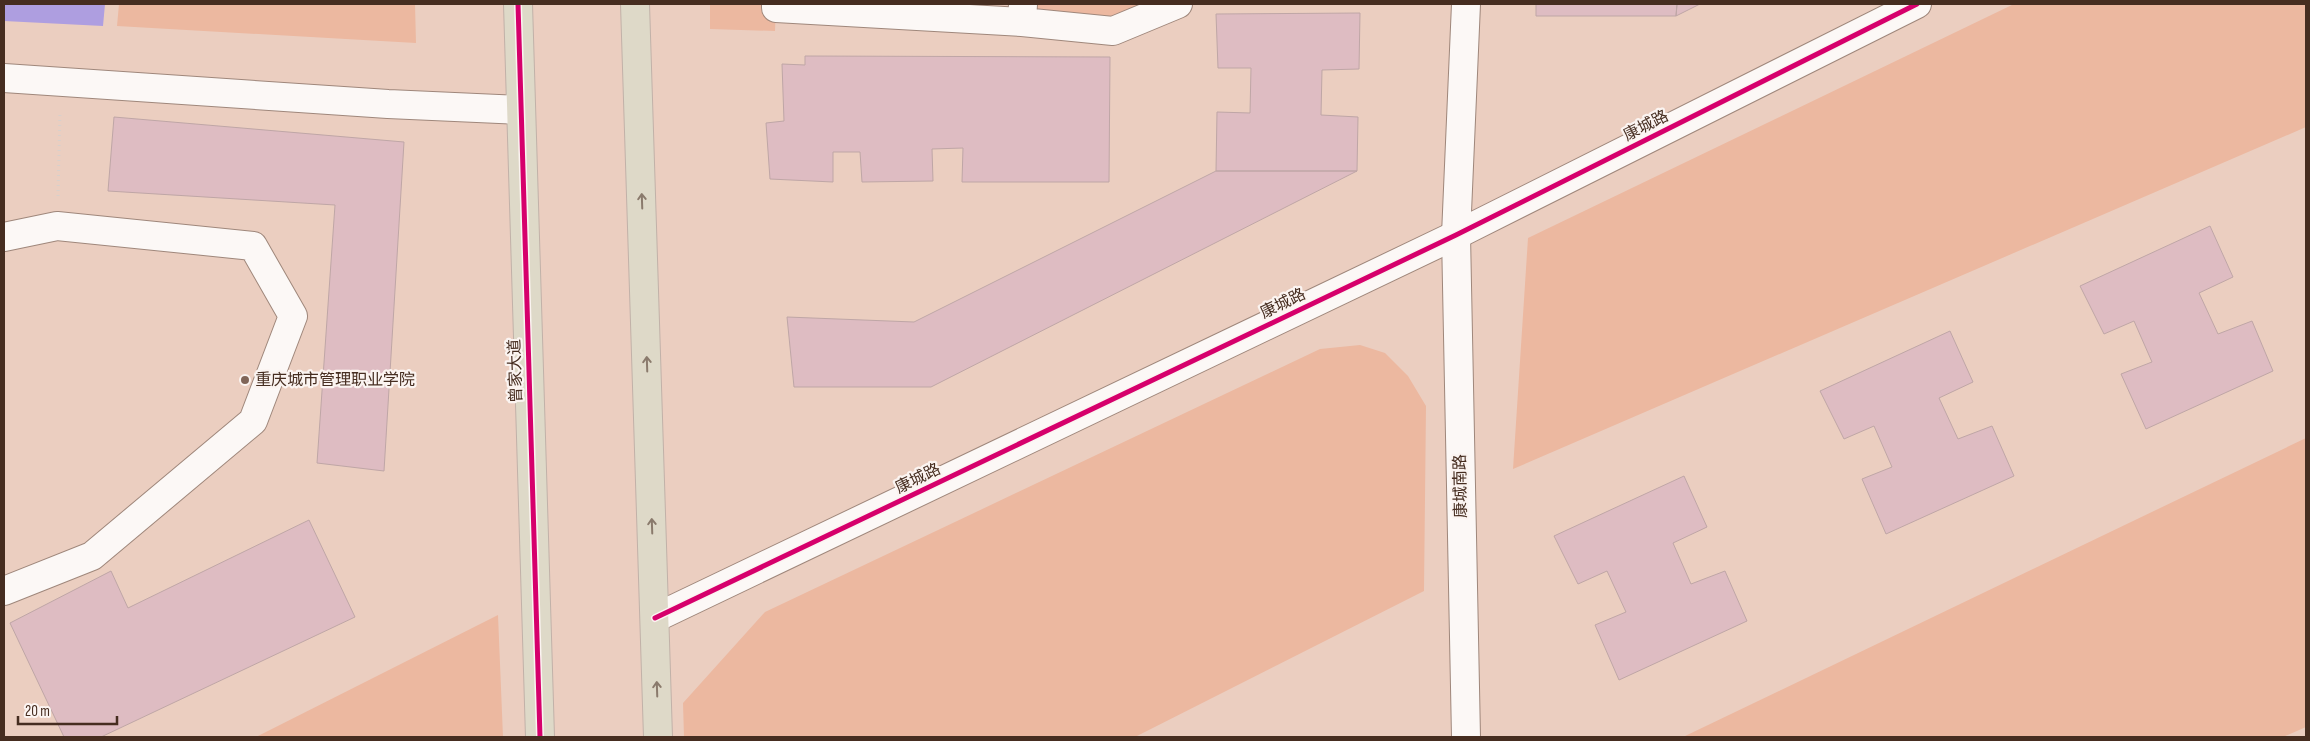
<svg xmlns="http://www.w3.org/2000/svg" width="2310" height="741" font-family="'Sofia Sans Condensed','Noto Sans SC',sans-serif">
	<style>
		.green { fill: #ecb8a0 }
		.water { fill: #ae9ee0 }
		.building { fill: #debcc2; stroke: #bfa6a6 }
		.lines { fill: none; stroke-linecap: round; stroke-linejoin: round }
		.minor-casing { stroke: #9f877b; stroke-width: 30 }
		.tertiary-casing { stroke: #9f877b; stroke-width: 30 }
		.trunk-casing { stroke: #c1b1a8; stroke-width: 30 }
		.path { stroke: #d8d0cb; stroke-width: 3; stroke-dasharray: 1 4; stroke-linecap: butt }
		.minor { stroke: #fcf8f6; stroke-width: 28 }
		.tertiary { stroke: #fcf8f6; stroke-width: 28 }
		.trunk { stroke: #ded9c8; stroke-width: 28 }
		.cycleway-casing { stroke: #fbf4f1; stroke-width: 8 }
		.cycleway { stroke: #d6006c; stroke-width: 5 }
		.oneway { stroke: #8a7a6c }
		.poi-dot { fill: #806558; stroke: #fbf4f1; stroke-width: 2 }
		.labels { text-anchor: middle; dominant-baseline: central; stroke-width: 4.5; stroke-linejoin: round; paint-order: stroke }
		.street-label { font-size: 16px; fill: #462d20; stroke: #fbf4f1 }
		.poi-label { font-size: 16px; fill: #462d20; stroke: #fbf4f1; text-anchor: start }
	</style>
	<rect width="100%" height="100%" fill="#ebcec0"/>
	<path class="green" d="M119,4H415L416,43L117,26Z
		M710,4H776L775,31L710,29Z
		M1023,4H1142L1094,25L1022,22Z
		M2014,4H2306V127L1513,469L1528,238Z
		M1360,345L1385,353L1408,376L1426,406L1424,591L1135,737H684L683,703L765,612L1320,349Z
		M2306,438V727L2283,737H1683Z
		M498,615L503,737H256Z"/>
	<path class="water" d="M4,4H105L103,26L4,21Z"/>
	<path class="building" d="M1536,4H1677L1676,16H1536Z
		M1677,4H1700L1676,16Z
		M1360,13L1359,69L1322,70L1321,115L1358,117L1357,171H1216L1217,112L1250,113L1251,68H1218L1216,14Z
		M805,56L1110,57L1109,182H962L963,148L932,149L933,181L862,182L860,152H833V182L770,179L766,123L784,121L782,64L805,65Z
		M114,117L404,142L384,471L317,463L335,205L108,191Z
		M1216,171H1357L931,387H794L787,317L914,322Z
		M2210,226L2233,277L2199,293L2218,334L2252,321L2273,371L2146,429L2121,374L2152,362L2134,321L2104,334L2080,286Z
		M1950,331L1973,382L1939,398L1958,439L1992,426L2014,476L1886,534L1862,479L1892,467L1874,426L1844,439L1820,391Z
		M1684,476L1707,527L1673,543L1691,584L1725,571L1747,621L1619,680L1595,625L1626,612L1607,571L1578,584L1554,536Z
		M309,520L355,617L101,737H64L10,623L111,571L128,608Z"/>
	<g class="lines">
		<g class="minor-casing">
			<path id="minor" d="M776,4V8L1022,22
				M1023,4L1022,22L1113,31L1178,4
				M1466,4L1456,235L1466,737
				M4,78L388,104L521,110
				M4,237L57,226L253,246L293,316L253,421L92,556L4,591"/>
		</g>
		<g class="tertiary-casing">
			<path id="tertiary" d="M655,618L1456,235L1917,4"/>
		</g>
		<g class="trunk-casing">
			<path id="trunk" d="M518,4L540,737
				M635,4L658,737"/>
		</g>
		<path class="path" d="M58,196L60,112"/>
		<use href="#minor" class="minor"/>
		<use href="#tertiary" class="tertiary"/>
		<use href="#trunk" class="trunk"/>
		<g class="cycleway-casing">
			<path id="cycleway" d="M518,4L540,737
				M655,618L1456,235L1917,4"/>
		</g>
		<use href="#cycleway" class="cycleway"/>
	</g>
	<defs><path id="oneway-shaft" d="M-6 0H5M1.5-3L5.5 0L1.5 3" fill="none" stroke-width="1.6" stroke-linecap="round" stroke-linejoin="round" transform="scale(1.25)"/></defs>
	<g class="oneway">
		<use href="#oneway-shaft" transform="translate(642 201) rotate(-92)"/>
		<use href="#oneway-shaft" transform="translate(647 364) rotate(-92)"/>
		<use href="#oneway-shaft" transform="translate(652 526) rotate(-92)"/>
		<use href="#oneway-shaft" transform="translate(657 689) rotate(-92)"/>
	</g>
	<circle class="poi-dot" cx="245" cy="380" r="5"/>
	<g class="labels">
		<g class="street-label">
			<text transform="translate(1646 126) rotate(-27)">康城路</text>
			<text transform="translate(1283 304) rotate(-26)">康城路</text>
			<text transform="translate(516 371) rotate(-92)">曾家大道</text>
			<text transform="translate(918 479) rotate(-26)">康城路</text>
			<text transform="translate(1461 486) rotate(-91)">康城南路</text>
		</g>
		<g class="poi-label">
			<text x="255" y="380">重庆城市管理职业学院</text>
		</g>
	</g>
	<rect width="2310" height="741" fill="none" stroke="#462d20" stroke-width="10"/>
	<path d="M18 716v8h99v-8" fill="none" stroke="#462d20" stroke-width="2.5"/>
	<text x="25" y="716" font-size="15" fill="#462d20" stroke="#fbf4f1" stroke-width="4" paint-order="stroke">20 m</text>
</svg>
